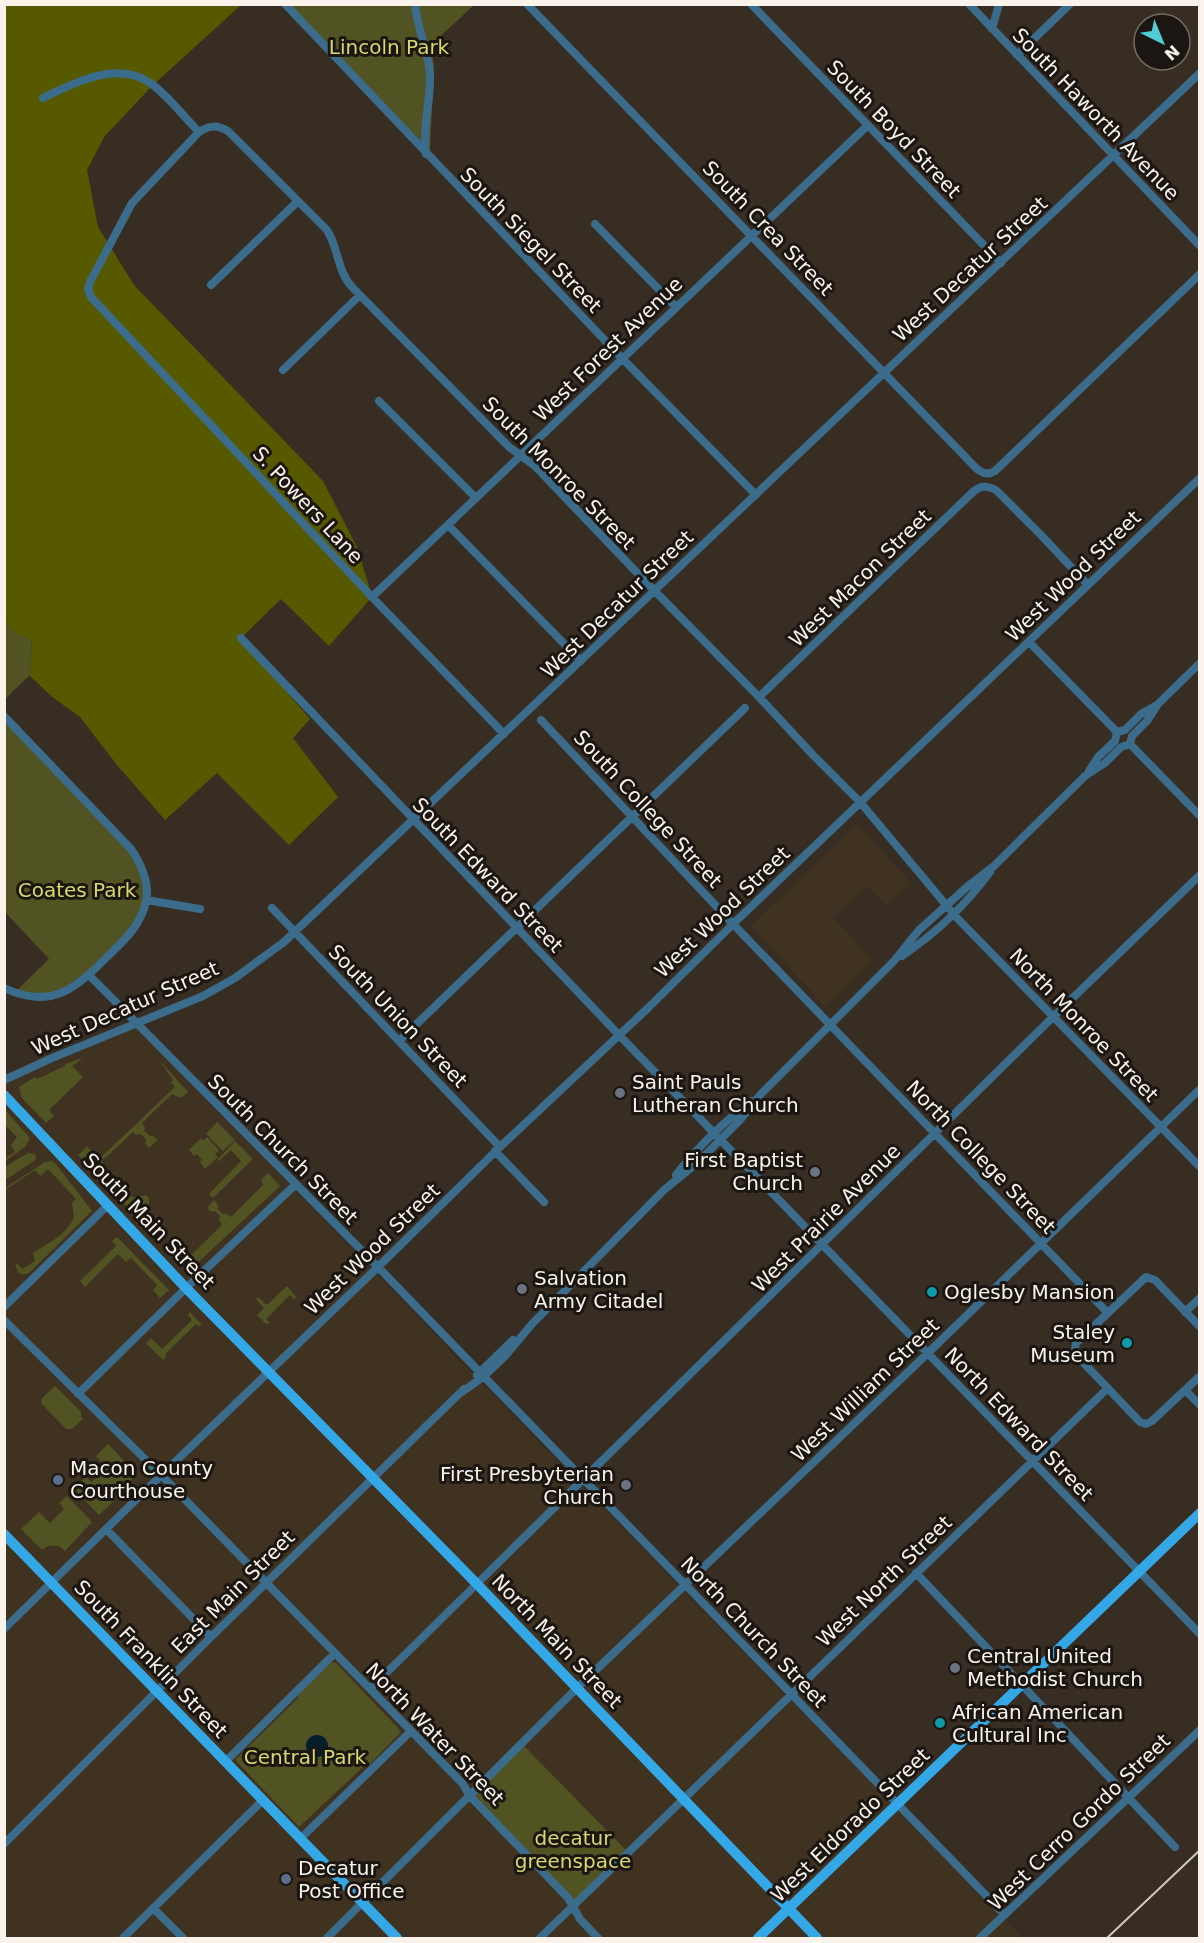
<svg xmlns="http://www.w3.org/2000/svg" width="1204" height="1943" font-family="'DejaVu Sans',sans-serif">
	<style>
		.built { fill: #403221 }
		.green { fill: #515323 }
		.forest { fill: #575900 }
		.water { fill: #041f2b }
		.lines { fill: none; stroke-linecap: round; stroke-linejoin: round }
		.minor { stroke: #3c6c8b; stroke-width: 8 }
		.major { stroke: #34a8e6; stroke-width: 10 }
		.rail { stroke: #d0c9c0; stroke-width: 2 }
		.worship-dot { fill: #6b7280; stroke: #1b1611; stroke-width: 2 }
		.culture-dot { fill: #0f9aa8; stroke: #1b1611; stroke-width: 2 }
		.service-dot { fill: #5c6f8a; stroke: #1b1611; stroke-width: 2 }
		.labels { text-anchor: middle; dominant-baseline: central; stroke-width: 6; stroke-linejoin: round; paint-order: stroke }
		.park-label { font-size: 20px; fill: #d4d970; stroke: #1b1611 }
		.street-label { font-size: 20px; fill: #f9f3eb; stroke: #1b1611 }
		.poi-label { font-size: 20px; fill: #f9f3eb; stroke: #1b1611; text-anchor: start }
	</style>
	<rect width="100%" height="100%" fill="#372d22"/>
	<path class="built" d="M857,824L911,883L887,905L868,886L833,918L873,960L826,1007L751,926Z
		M136,1027L680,1587L1023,1938H5V1084Z"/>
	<path class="green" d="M290,5H474L431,45L434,65L430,151Z
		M5,622L15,633L32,639L30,675L5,699Z
		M4,716L139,860L146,900L135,927L82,982L58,994L14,993L49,959L5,912Z
		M83,1058L72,1066L83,1077L49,1110L54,1116L46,1123L22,1098L19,1087L35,1077L37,1079L65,1066V1064Z
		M160,1061L188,1092L181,1098L172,1094L142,1123L145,1128L144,1131L150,1136H153L158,1140L149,1148L145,1143L146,1140L141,1134L136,1135L133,1132L102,1161L105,1167L97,1175L78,1155L87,1146L99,1159L175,1087L171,1082L173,1080Z
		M5,1110L30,1138L25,1147L5,1161V1158L15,1152L11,1145L17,1137L5,1125Z
		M217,1122L235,1140L223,1151L206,1134Z
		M207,1137L219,1150L215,1154L218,1157L205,1169L200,1162L202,1159L197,1154L194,1156L189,1150L201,1138L203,1141Z
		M235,1141L253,1159L213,1198L209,1194L241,1161L231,1150L219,1161L217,1160Z
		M28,1153L35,1154L36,1158L34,1161L5,1180V1167Z
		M52,1161L56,1164L92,1211L29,1273L23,1275L18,1272L15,1264H18L22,1269L35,1261L33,1253C48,1243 67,1235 74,1217L72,1203L76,1199L48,1169L41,1176L35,1170L5,1190V1188L45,1162Z
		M268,1173L280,1186L190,1270L179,1258L186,1252L191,1255L222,1225L219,1219L220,1216L215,1211L211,1212L207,1208L214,1200L218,1205V1209L222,1214L225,1213L231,1217L263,1185L261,1180Z
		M119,1181C126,1196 130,1200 146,1195L149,1198V1204L137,1216L110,1189Z
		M117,1237L169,1290L160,1298L153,1290L157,1285L131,1258L126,1262L118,1254L85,1287L80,1281L116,1246L112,1241Z
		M287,1286L297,1298L294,1299L290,1295L266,1319L270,1323L266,1324L257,1315L264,1308L256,1299L258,1297L267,1305Z
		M190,1312L202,1325L199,1326L196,1324L166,1353L165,1359H162L146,1343L151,1338L162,1349L192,1320L188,1315Z
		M55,1386L81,1412V1417L83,1419L72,1429H66L41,1403L42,1398Z
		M108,1444L133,1470L131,1485L99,1515L74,1489L86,1477L92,1482L106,1468L96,1456Z
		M67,1496L92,1522L65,1551C58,1544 50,1544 42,1550L21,1529L39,1512L50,1523L64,1509L59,1503Z
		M332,1662L336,1663L399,1729L400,1733L369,1765L364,1766L299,1827L235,1760L298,1698L299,1692Z
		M521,1743L628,1852L573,1907L469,1795Z"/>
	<path class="forest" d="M5,5H241L153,85L104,137L87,170L98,227L134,285L323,481L358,549L372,597L329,646L281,599L241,638L310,719L293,738L338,797L289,845L217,773L165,820L117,765L80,717L51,696L30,676L32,640L15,633L5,622Z"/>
	<path class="water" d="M306 1746a11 11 0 1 1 22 0a11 11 0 1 1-22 0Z"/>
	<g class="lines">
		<path class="minor" d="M285,4L616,352L756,495
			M415,4C417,28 428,50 430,74C431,101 422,127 426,154
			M527,4L977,469C983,474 989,475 995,471L1200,274
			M751,4L1001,263
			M969,4L1200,246
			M992,29L999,4
			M1017,55L1070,4
			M43,98C75,82 120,59 153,85C170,98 184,117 199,132
			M595,224L676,307
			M211,285L298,201
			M283,370L360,295
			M379,401L476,498
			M448,525L581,661
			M372,597L867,126
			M241,638L618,1034L1200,1634
			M1029,642L1117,732
			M759,697L974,491C982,485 988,486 996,490L1040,534L1088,585
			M4,716L131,849C141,863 150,884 146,901C142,923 125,940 110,954C77,987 53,1011 4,988
			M541,720L733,924L1107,1312
			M504,734L372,597L91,297L88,289L90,282L132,203L199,132C210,125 217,125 228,131L327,230C339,249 337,271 352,287L509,447L535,466L642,578L759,697L812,754L860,802L957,918L1200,1167
			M1130,744L1200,816
			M1089,771L1098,757L1115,741L1117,732L1125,730L1141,714L1157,705
			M146,900L200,909
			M272,908L500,1147
			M902,956C936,933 965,906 990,872
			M89,975L378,1267L1005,1915
			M399,1041L745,708
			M4,1080L52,1058L203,996L235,978L284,942L1200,73
			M495,1151L544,1202
			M676,1175C698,1147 723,1122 752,1101
			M4,1307L108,1205
			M1185,1312L1200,1298
			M4,1320L161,1475L463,1784L469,1795L568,1898L580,1919L598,1938
			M1200,1327L1155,1280L1146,1277L1076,1343L1075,1350L1078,1357L1140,1422L1146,1424L1152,1421L1200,1376
			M477,1375L513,1340
			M1185,1390L1200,1405
			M462,1392L483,1377L506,1355L532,1324L664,1190L697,1163L740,1120L761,1094L894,961L919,930L967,887L994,866L1085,776L1105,763L1121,747L1130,744L1132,736L1147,721L1158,704L1200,663
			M78,1394L186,1288L295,1185
			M106,1529L211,1637
			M916,1573L1175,1847
			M4,1629L151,1485L378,1267L500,1147L648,1008L733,924L1200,478
			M370,1689L1053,1017L1200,875
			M225,1762L335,1653
			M300,1839L411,1731
			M4,1844L211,1637L464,1389
			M153,1908L183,1938
			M123,1938L262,1801
			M327,1938L577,1688L928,1353L1200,1089
			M540,1938L1108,1388
			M980,1938L1200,1730"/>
		<path class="major" d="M4,1095L186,1288L477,1584L817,1938
			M4,1534L397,1938
			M758,1938L1200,1513"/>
		<path class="rail" d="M1107,1938L1200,1850"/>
	</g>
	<g class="worship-dot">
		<circle cx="620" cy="1093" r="6"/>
		<circle cx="815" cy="1172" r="6"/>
		<circle cx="522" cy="1289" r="6"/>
		<circle cx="626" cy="1485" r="6"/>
		<circle cx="955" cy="1668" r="6"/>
	</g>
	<g class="culture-dot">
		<circle cx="932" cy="1292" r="6"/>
		<circle cx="1127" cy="1343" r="6"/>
		<circle cx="940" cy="1723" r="6"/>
	</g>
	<g class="service-dot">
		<circle cx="58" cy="1480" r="6"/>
		<circle cx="286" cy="1879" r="6"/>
	</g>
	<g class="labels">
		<g class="park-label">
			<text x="389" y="47">Lincoln Park</text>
			<text x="77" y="890">Coates Park</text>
			<text x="305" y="1757">Central Park</text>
			<text x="573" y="1838">decatur<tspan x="573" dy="23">greenspace</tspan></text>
		</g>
		<g class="street-label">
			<text transform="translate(1096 114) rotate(46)">South Haworth Avenue</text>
			<text transform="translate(894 129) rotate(46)">South Boyd Street</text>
			<text transform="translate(768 228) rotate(46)">South Crea Street</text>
			<text transform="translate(531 240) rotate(46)">South Siegel Street</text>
			<text transform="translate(970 269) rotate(-43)">West Decatur Street</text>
			<text transform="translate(608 349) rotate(-44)">West Forest Avenue</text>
			<text transform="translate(559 473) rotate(45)">South Monroe Street</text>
			<text transform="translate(308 505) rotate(47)">S. Powers Lane</text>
			<text transform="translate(1073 576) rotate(-44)">West Wood Street</text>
			<text transform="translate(860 578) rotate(-44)">West Macon Street</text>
			<text transform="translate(617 604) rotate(-44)">West Decatur Street</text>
			<text transform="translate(648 809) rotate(47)">South College Street</text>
			<text transform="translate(488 875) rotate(46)">South Edward Street</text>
			<text transform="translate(722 912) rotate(-44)">West Wood Street</text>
			<text transform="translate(125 1008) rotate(-24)">West Decatur Street</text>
			<text transform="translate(398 1016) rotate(46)">South Union Street</text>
			<text transform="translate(1084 1025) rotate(46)">North Monroe Street</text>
			<text transform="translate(283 1149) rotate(45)">South Church Street</text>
			<text transform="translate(981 1157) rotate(46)">North College Street</text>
			<text transform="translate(826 1218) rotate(-45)">West Prairie Avenue</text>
			<text transform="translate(149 1221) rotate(46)">South Main Street</text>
			<text transform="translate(372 1249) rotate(-44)">West Wood Street</text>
			<text transform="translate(865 1390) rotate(-44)">West William Street</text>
			<text transform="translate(1019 1424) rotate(46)">North Edward Street</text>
			<text transform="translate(884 1581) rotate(-44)">West North Street</text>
			<text transform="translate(233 1592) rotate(-45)">East Main Street</text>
			<text transform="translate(754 1632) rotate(46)">North Church Street</text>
			<text transform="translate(557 1641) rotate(46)">North Main Street</text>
			<text transform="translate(151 1659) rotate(46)">South Franklin Street</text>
			<text transform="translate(435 1734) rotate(46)">North Water Street</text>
			<text transform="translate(1079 1822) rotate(-44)">West Cerro Gordo Street</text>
			<text transform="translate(850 1825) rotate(-44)">West Eldorado Street</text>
		</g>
		<g class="poi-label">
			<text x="632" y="1082">Saint Pauls<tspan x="632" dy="23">Lutheran Church</tspan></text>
			<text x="803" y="1160" text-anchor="end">First Baptist<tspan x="803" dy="23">Church</tspan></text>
			<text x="534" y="1278">Salvation<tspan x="534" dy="23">Army Citadel</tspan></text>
			<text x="944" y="1292">Oglesby Mansion</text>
			<text x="1115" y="1332" text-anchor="end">Staley<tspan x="1115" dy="23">Museum</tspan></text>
			<text x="70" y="1468">Macon County<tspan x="70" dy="23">Courthouse</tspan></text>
			<text x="614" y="1474" text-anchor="end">First Presbyterian<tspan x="614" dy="23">Church</tspan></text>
			<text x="967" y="1656">Central United<tspan x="967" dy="23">Methodist Church</tspan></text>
			<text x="952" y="1712">African American<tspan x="952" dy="23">Cultural Inc</tspan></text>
			<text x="298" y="1868">Decatur<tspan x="298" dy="23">Post Office</tspan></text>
		</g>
	</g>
	<rect width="1204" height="1943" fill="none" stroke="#f9f3eb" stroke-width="12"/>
	<g transform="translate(1162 42) rotate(137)"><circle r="28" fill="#1b1611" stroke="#746e68" stroke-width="1.5"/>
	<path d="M0-4.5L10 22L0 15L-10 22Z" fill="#51ccd3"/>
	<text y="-9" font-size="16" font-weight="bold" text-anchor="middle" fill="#f9f3eb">N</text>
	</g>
</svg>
